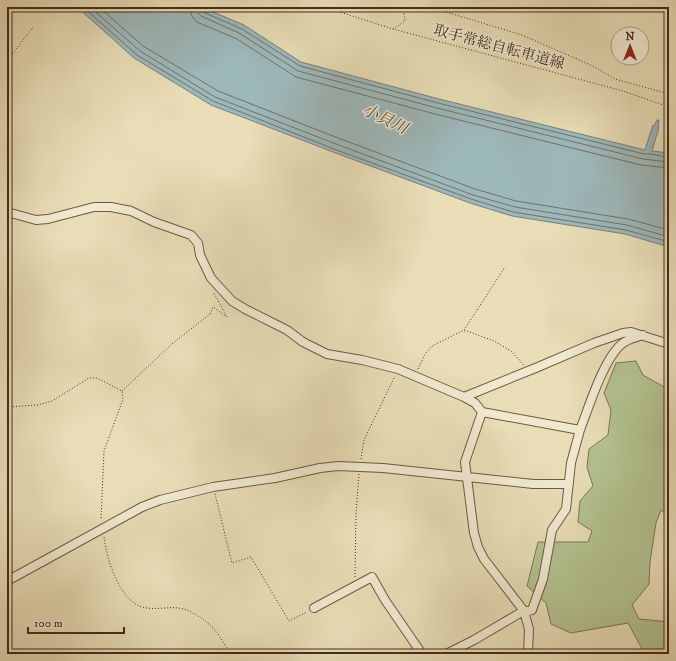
<svg xmlns="http://www.w3.org/2000/svg" width="676" height="661" font-family="'IM FELL DW Pica','Noto Serif JP',serif">
	<style>
		.green { fill: #b3c290; stroke: #7d7656 }
		.water { fill: #9db8ba; stroke: #7b807a }
		.lines { fill: none; stroke-linecap: round; stroke-linejoin: round }
		.shore { stroke: #72726a; stroke-width: 1 }
		.stream { stroke: #7b807a; stroke-width: 2 }
		.minor-casing { stroke: #6f5842; stroke-width: 10 }
		.path { stroke: #472b1b; stroke-width: 1; stroke-dasharray: 1 2; stroke-linecap: butt }
		.minor { stroke: #f0e9d0; stroke-width: 8 }
		.labels { text-anchor: middle; dominant-baseline: central; stroke-width: 3; stroke-linejoin: round; paint-order: stroke }
		.street-label { font-size: 15px; fill: #472b1b; stroke: #f0e9d0 }
		.water-label { font-size: 16px; font-style: italic; fill: #5c4e43; stroke: #f0e9d0 }
	</style>
	<rect width="100%" height="100%" fill="#e8ddb7"/>
	<filter id="stains"><feTurbulence type="fractalNoise" baseFrequency=".005" numOctaves="4"/><feColorMatrix values="0 0 0 0 .2 0 0 0 0 .09 0 0 0 0 .02 0 0 0 .5 -.17"/></filter>
	<radialGradient id="worn" r=".72"><stop offset=".6" stop-color="#630" stop-opacity="0"/><stop offset="1" stop-color="#630" stop-opacity=".3"/></radialGradient>
	<path class="green" d="M636,361L643,375L664,387H669V516L661,510L656,523L650,562L649,584L632,605L639,619L669,622V654H645L628,623L571,633L551,624L546,603L527,586L538,542H588L592,531L578,522L580,501L593,486L587,467L589,449L608,435L611,410L604,393L616,363Z"/>
	<path class="water" d="M77,7H201L244,25L301,62L439,99L645,150L653,125L654,126L657,120H659L658,126L659,127L652,151L669,153V247L625,234L512,216L470,203L333,152L211,105L134,58Z"/>
	<g class="lines">
		<path class="shore" d="M83,7L137,55L213,101L334,149L471,199L513,212L626,230L669,242
			M90,7L140,51L215,97L336,144L473,195L515,207L627,225L669,237
			M99,7L143,46L218,91L338,138L475,189L516,201L628,219L669,230
			M190,7L191,15L197,22L237,39L296,77L435,114L641,165L669,168
			M196,7L197,12L201,16L239,33L298,71L437,108L643,159L669,162
			M201,7L203,12L242,29L300,66L438,103L644,154C651,153 661,157 669,157"/>
		<path class="stream" d="M667,89L669,83"/>
		<g class="minor-casing">
			<path id="minor" d="M7,212L36,220L48,219L94,207H111L131,211L154,222L191,235L198,243L200,255L211,278L232,301L245,309L287,330L303,342L327,354L362,360L398,369L464,397L475,403L482,412L580,430L571,463L566,509L552,530L543,579L532,610L520,613L474,640L446,654
				M464,397L538,367L594,343L623,333L631,332L669,344
				M482,412L465,462L474,533L478,547L484,559L524,611L529,629L528,654
				M580,430C589,407 604,357 623,343C629,339 636,337 643,335
				M7,581L142,507L160,500L213,487L275,478L320,468L338,466L383,468L533,484H569
				M314,608L372,577L385,600L422,654"/>
		</g>
		<path class="path" d="M324,7L393,29L623,91L669,107
			M417,7L446,12L522,35L593,66L615,79L669,94
			M393,29L405,21L403,10L405,7
			M7,61L33,27
			M464,330L505,267
			M418,369L425,354L432,346L462,331H467L494,341L511,351L524,365
			M122,391L173,343L210,314L213,307L227,317L214,293
			M7,407L38,405L52,401L89,378H97L122,391L123,399L104,451L101,520
			M361,459L364,440L395,376
			M215,494L232,563L251,557L289,621L307,612
			M104,537C107,560 120,605 147,608C161,610 173,605 187,610C198,615 211,624 218,634C223,641 226,648 232,654
			M355,577L356,512L359,474"/>
		<use href="#minor" class="minor"/>
	</g>
	<g class="labels">
		<g class="street-label">
			<text transform="translate(499 47) rotate(15)">取手常総自転車道線</text>
		</g>
		<g class="water-label">
			<text transform="translate(385 119) rotate(26)">小貝川</text>
		</g>
	</g>
	<rect width="676" height="661" fill="none" stroke="#e8ddb7" stroke-width="24"/>
	<rect x="8" y="8" width="660" height="645" fill="none" stroke="#472b1b" stroke-width="2"/>
	<rect x="12" y="12" width="652" height="637" fill="none" stroke="#472b1b"/>
	<g transform="translate(630 46)"><circle r="19" fill="#f0e9d0" stroke="#ac9d88"/>
	<path d="M0-3L7 15L0 10L-7 15Z" fill="#8f2418"/>
	<text y="-6" font-size="11" font-weight="bold" text-anchor="middle" fill="#472b1b">N</text>
	</g>
	<path d="M28 627v6h96v-6" fill="none" stroke="#472b1b" stroke-width="2"/>
	<text x="34" y="627" font-size="12" fill="#472b1b" stroke="#f0e9d0" stroke-width="3" paint-order="stroke">100 m</text>
	<rect width="100%" height="100%" filter="url(#stains)"/>
	<rect width="100%" height="100%" fill="url(#worn)"/>
</svg>
